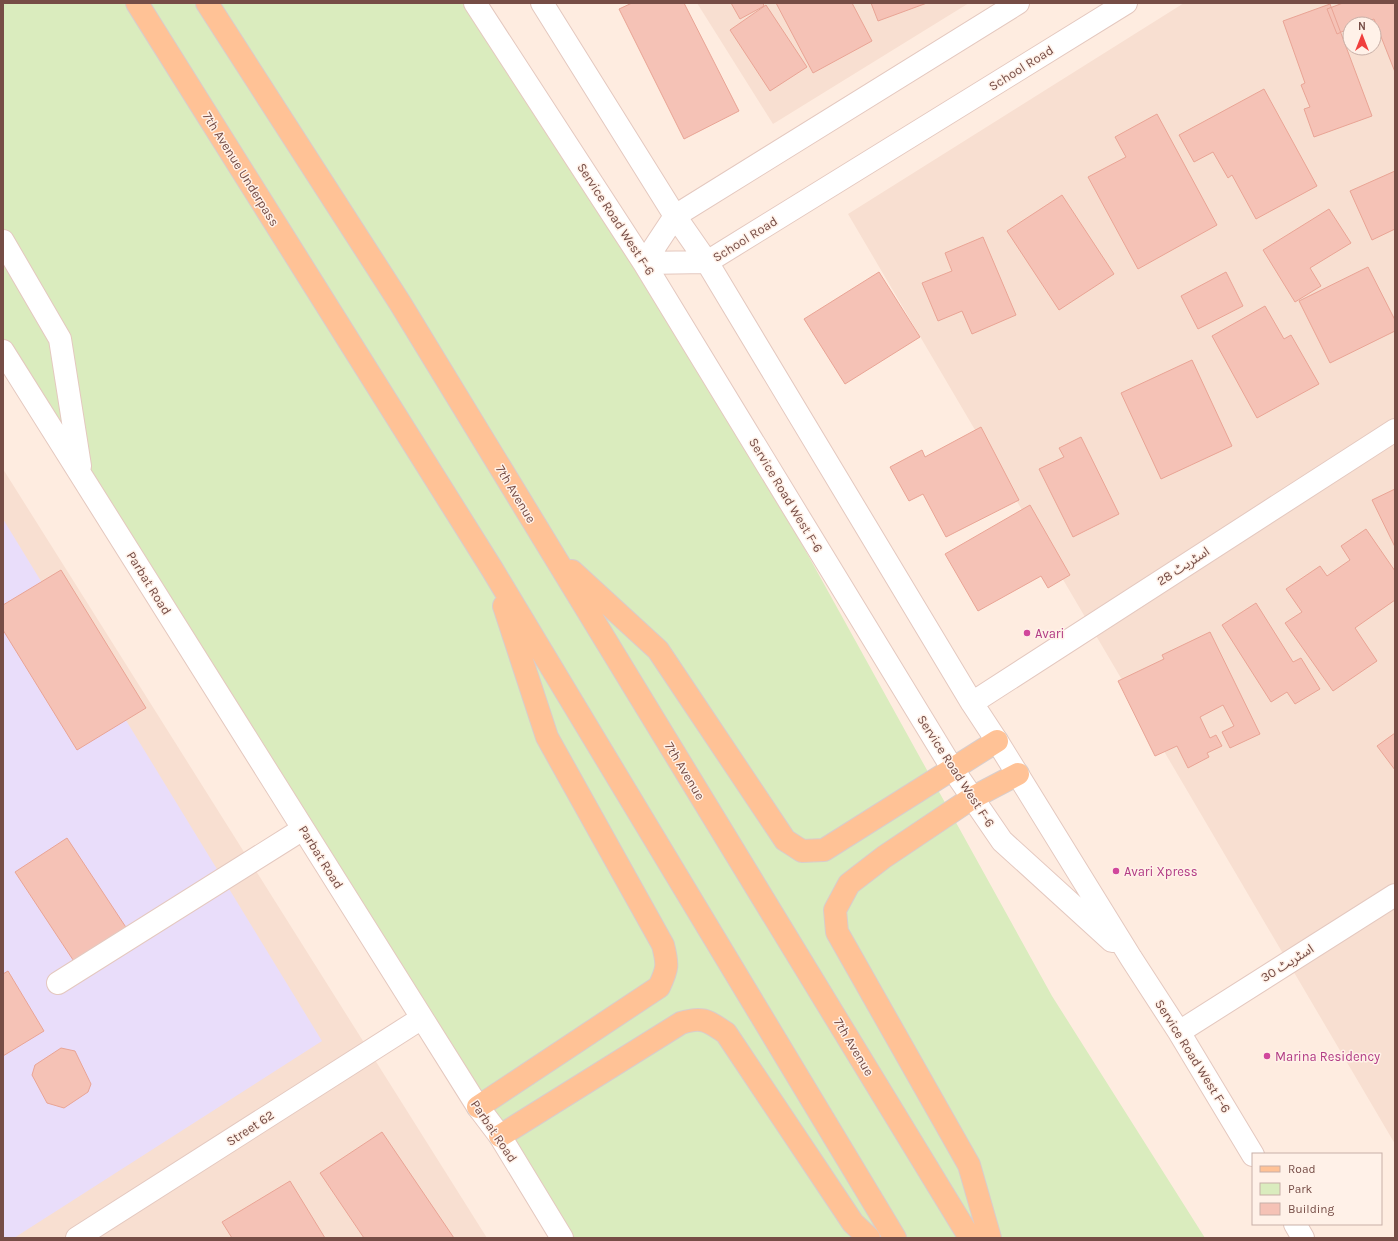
<svg xmlns="http://www.w3.org/2000/svg" width="1398" height="1241" font-family="Karla,'Noto Sans Arabic',sans-serif">
	<style>
		.residential { fill: #f8dfd1; fill-rule: evenodd }
		.education { fill: #e9ddfa }
		.green { fill: #daecbe }
		.building { fill: #f5c2b6; stroke: #e9a495 }
		.lines { fill: none; stroke-linecap: round; stroke-linejoin: round }
		.minor-casing { stroke: #e4c8bf; stroke-width: 24 }
		.major-casing { stroke: #d9cdcb; stroke-width: 24 }
		.minor { stroke: #fff; stroke-width: 22 }
		.major { stroke: #ffc296; stroke-width: 22 }
		.hotel-dot { fill: #d1479c; stroke: #fff1e8; stroke-width: 1.5 }
		.labels { text-anchor: middle; dominant-baseline: central; stroke-width: 3; stroke-linejoin: round; paint-order: stroke }
		.street-label { font-size: 13px; fill: #764d46; stroke: #fff1e8 }
		.hotel-label { font-size: 13px; fill: #b23c85; stroke: #fff1e8; text-anchor: start }
	</style>
	<rect width="100%" height="100%" fill="#feece0"/>
	<path class="residential" d="M697,3H969L773,124Z
		M1184,3H1395V1144L848,214ZM1350,24H1374V48H1350Z
		M3,469L487,1238H3Z"/>
	<path class="education" d="M3,519L322,1041L14,1238H3Z"/>
	<path class="green" d="M3,3H486L627,228L1052,996L1205,1238H555L3,343Z"/>
	<path class="building" d="M632,3H684L739,111L684,139L619,9Z
		M731,3H763L764,6L740,19Z
		M776,3H852L872,41L813,73Z
		M871,3H927L878,21Z
		M1343,3H1395V72L1374,19L1361,24H1350V28L1337,34L1327,9Z
		M1330,4L1372,116L1314,137L1304,109L1310,107L1301,85L1305,83L1283,21Z
		M766,5L807,67L770,91L730,30Z
		M1264,89L1317,186L1256,219L1232,175L1228,178L1213,152L1194,162L1179,135Z
		M1157,114L1217,225L1138,269L1088,177L1126,157L1115,137Z
		M1395,171V229L1372,240L1350,191Z
		M1062,195L1114,274L1059,310L1007,231Z
		M1329,209L1351,243L1310,268L1321,286L1295,302L1263,250Z
		M983,237L1016,315L972,334L962,311L938,321L922,283L952,271L945,253Z
		M1368,267L1395,320V331L1330,363L1299,301Z
		M879,272L920,337L845,384L804,319Z
		M1226,272L1243,306L1198,329L1181,296Z
		M1265,306L1284,339L1291,335L1319,384L1257,418L1212,336Z
		M1192,360L1232,446L1161,479L1121,393Z
		M981,427L1019,500L946,537L923,494L909,501L890,467L922,450L925,457Z
		M1081,437L1119,514L1073,537L1039,469L1064,457L1059,448Z
		M1395,489V547L1372,500Z
		M1030,505L1070,575L1048,588L1041,576L978,611L945,554Z
		M1366,529L1395,571V600L1355,628L1377,661L1333,691L1285,623L1302,612L1286,589L1320,566L1327,576L1350,560L1341,546Z
		M61,570L146,708L77,750L3,630V605Z
		M1256,603L1293,662L1301,658L1320,689L1295,704L1287,692L1271,702L1222,625Z
		M1210,632L1260,734L1230,748L1222,732L1234,726L1223,705L1200,717L1210,738L1216,735L1222,746L1207,753L1209,757L1188,768L1177,746L1155,756L1118,681L1164,659L1162,655Z
		M1395,733V770L1377,746Z
		M67,838L137,944L85,978L15,872Z
		M8,971L44,1031L3,1056V974Z
		M61,1048L75,1051L91,1084L88,1092L64,1108L47,1103L32,1075L35,1065Z
		M382,1132L454,1238H364L320,1173Z
		M290,1181L325,1238H232L222,1222Z"/>
	<g class="lines">
		<g class="minor-casing">
			<path id="minor" d="M475,3L644,263L952,768L1002,841L1112,941
				M542,3L675,216L707,262L972,703L997,741L1131,958L1179,1032L1253,1155
				M3,241L60,339L80,466
				M644,263L707,262L1126,3
				M644,263L675,216L1018,3
				M3,351L478,1107L500,1136L562,1238
				M972,703L1395,430
				M58,983L303,829
				M1179,1032L1395,895
				M1295,1224L1303,1238
				M77,1238L422,1018"/>
		</g>
		<g class="major-casing">
			<path id="major" d="M137,3L492,569L895,1238
				M207,3L400,303L970,1238
				M572,571L658,650L785,840L802,851L824,850L997,741
				M478,1107L659,987C668,968 668,965 663,945L547,737L504,606
				M500,1136L681,1023C703,1016 708,1021 726,1033L853,1223L869,1238
				M990,1238L969,1165L837,932L835,910L849,884L884,857L972,798L1018,774"/>
		</g>
		<use href="#minor" class="minor"/>
		<use href="#major" class="major"/>
	</g>
	<g class="hotel-dot">
		<circle cx="1027" cy="633" r="4"/>
		<circle cx="1116" cy="871" r="4"/>
		<circle cx="1267" cy="1056" r="4"/>
	</g>
	<g class="labels">
		<g class="street-label">
			<text transform="translate(1021 68) rotate(-32)">School Road</text>
			<text transform="translate(241 169) rotate(58)">7th Avenue Underpass</text>
			<text transform="translate(616 219) rotate(57)">Service Road West F-6</text>
			<text transform="translate(745 239) rotate(-32)">School Road</text>
			<text transform="translate(516 494) rotate(59)">7th Avenue</text>
			<text transform="translate(786 495) rotate(59)">Service Road West F-6</text>
			<text transform="translate(1183 566) rotate(-33)">اسٹریٹ 28</text>
			<text transform="translate(149 583) rotate(58)">Parbat Road</text>
			<text transform="translate(685 771) rotate(59)">7th Avenue</text>
			<text transform="translate(956 771) rotate(57)">Service Road West F-6</text>
			<text transform="translate(321 857) rotate(58)">Parbat Road</text>
			<text transform="translate(1287 963) rotate(-32)">اسٹریٹ 30</text>
			<text transform="translate(854 1047) rotate(59)">7th Avenue</text>
			<text transform="translate(1193 1056) rotate(58)">Service Road West F-6</text>
			<text transform="translate(250 1128) rotate(-33)">Street 62</text>
			<text transform="translate(494 1131) rotate(56)">Parbat Road</text>
		</g>
		<g class="hotel-label">
			<text x="1035" y="633">Avari</text>
			<text x="1124" y="871">Avari Xpress</text>
			<text x="1275" y="1056">Marina Residency</text>
		</g>
	</g>
	<rect width="1398" height="1241" fill="none" stroke="#764d46" stroke-width="8"/>
	<rect x="1252" y="1153" width="130" height="72" fill="#fff1e8" stroke="#c8afa7"/>
	<rect x="1260" y="1166" width="20" height="6" fill="#ffc296" stroke="#c8afa7"/>
	<text x="1288" y="1173" font-size="12" fill="#764d46">Road</text>
	<rect x="1260" y="1183" width="20" height="12" fill="#daecbe" stroke="#c8afa7"/>
	<text x="1288" y="1193" font-size="12" fill="#764d46">Park</text>
	<rect x="1260" y="1203" width="20" height="12" fill="#f5c2b6" stroke="#c8afa7"/>
	<text x="1288" y="1213" font-size="12" fill="#764d46">Building</text>
	<g transform="translate(1362 36)"><circle r="19" fill="#fff1e8" stroke="#c8afa7"/>
	<path d="M0-3L7 15L0 10L-7 15Z" fill="#f03f3d"/>
	<text y="-6" font-size="11" font-weight="bold" text-anchor="middle" fill="#764d46">N</text>
	</g>
</svg>
